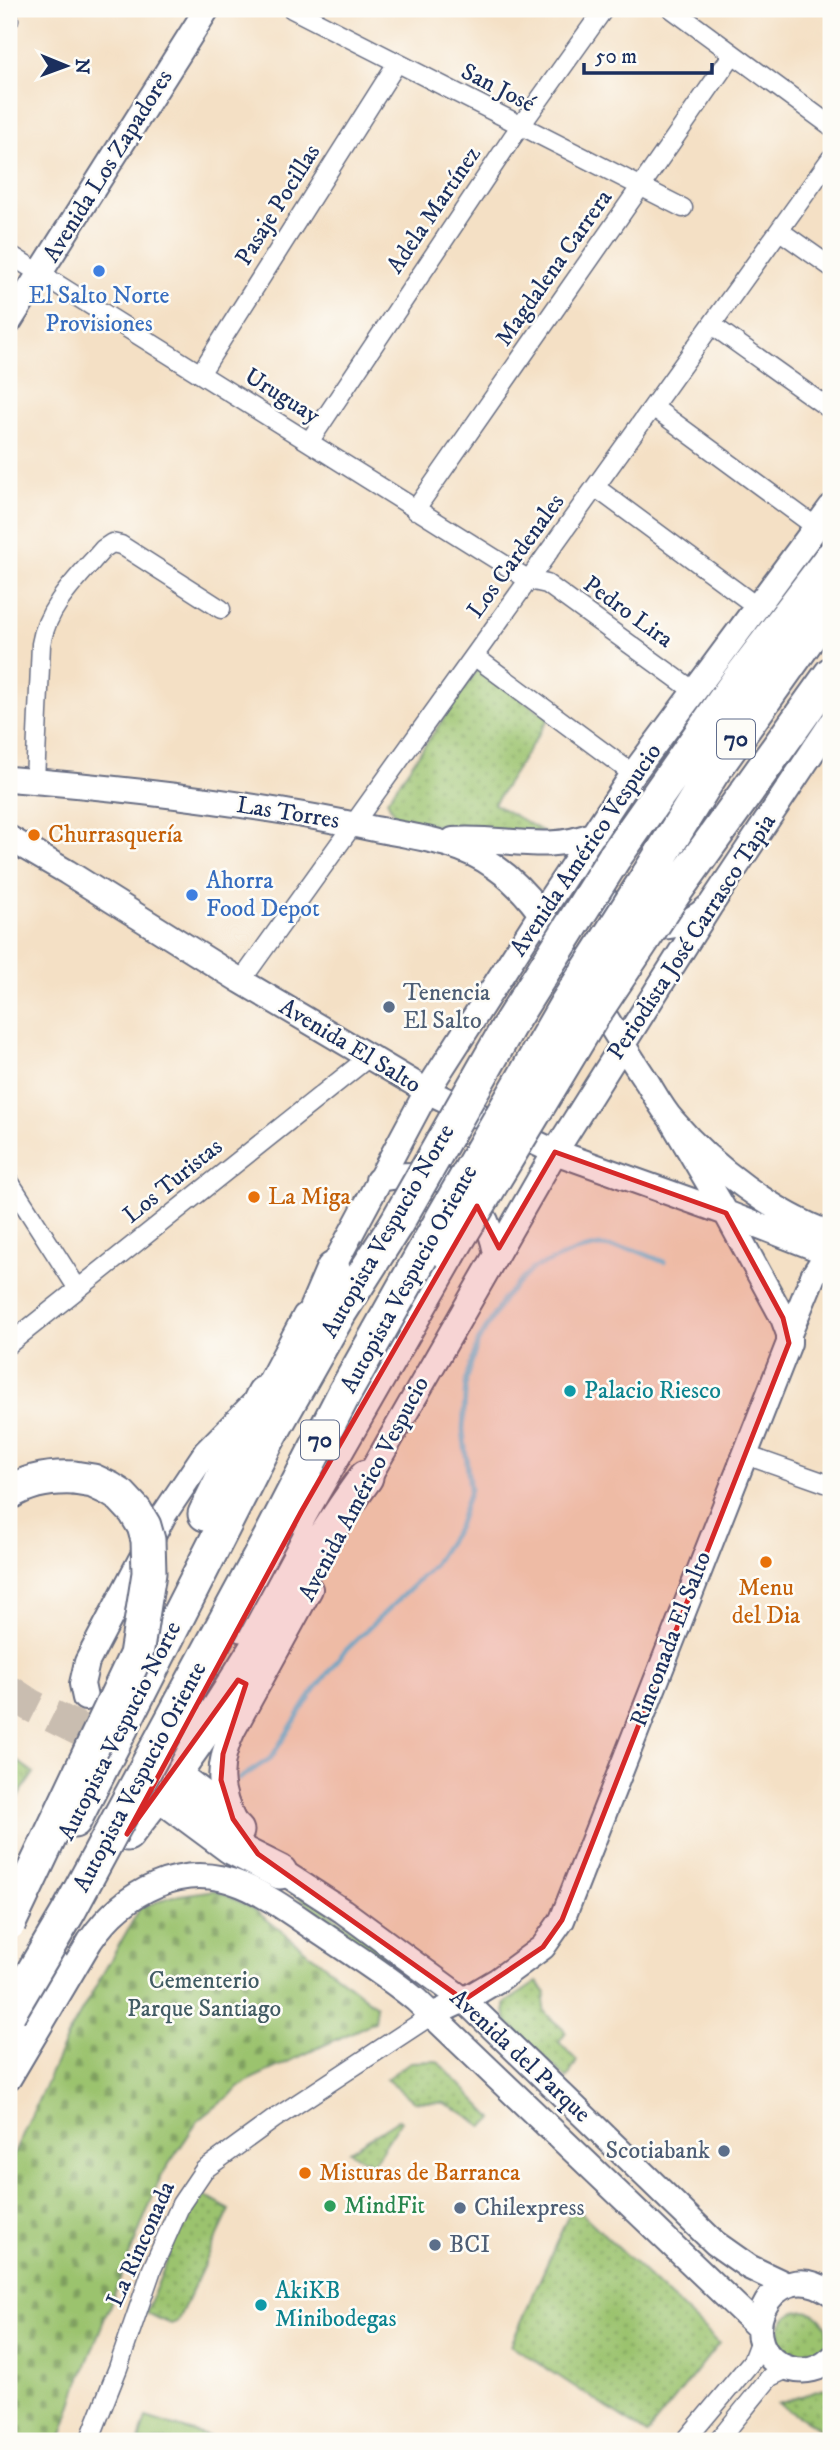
<svg xmlns="http://www.w3.org/2000/svg" width="840" height="2450" font-family="'IM FELL DW Pica',serif">
	<style>
		.grass { fill: url(#grass-dots); stroke: #5b7966; stroke-width: 2 }
		.cemetery { fill: url(#cemetery-stones); stroke: #5b7966; stroke-width: 2 }
		.park { fill: url(#park-tufts); stroke: #5b7966; stroke-width: 2 }
		.pitch { fill: #9bc36e; stroke: #5b7966; stroke-width: 2 }
		.lines { fill: none; stroke-linecap: round; stroke-linejoin: round }
		.stream { stroke: #68c6e6; stroke-width: 5 }
		.highway-tunnel { stroke: #c9bdb0; stroke-width: 33; stroke-dasharray: 33 17; stroke-linecap: butt }
		.street-casing { stroke: #676d82; stroke-width: 21 }
		.secondary-casing { stroke: #676d82; stroke-width: 28 }
		.highway-casing { stroke: #676d82; stroke-width: 37 }
		.street { stroke: #fff; stroke-width: 18 }
		.secondary { stroke: #fff; stroke-width: 24 }
		.highway { stroke: #fff; stroke-width: 33 }
		.highway-bridge-casing { stroke: #676d82; stroke-width: 37; stroke-linecap: butt }
		.highway-bridge { stroke: #fff; stroke-width: 33 }
		.marked { fill: #d62828; fill-opacity: 0.2; stroke: #d62828; stroke-width: 5; stroke-linejoin: round }
		.shop-dot { fill: #3f7fe0; stroke: #fdfcf7; stroke-width: 2.5 }
		.food-dot { fill: #e8710a; stroke: #fdfcf7; stroke-width: 2.5 }
		.service-dot { fill: #5c6f8a; stroke: #fdfcf7; stroke-width: 2.5 }
		.culture-dot { fill: #0f9aa8; stroke: #fdfcf7; stroke-width: 2.5 }
		.leisure-dot { fill: #2e9e5b; stroke: #fdfcf7; stroke-width: 2.5 }
		.labels { text-anchor: middle; dominant-baseline: central; stroke-width: 5; stroke-linejoin: round; paint-order: stroke }
		.shield { fill: #fdfcf7; stroke: #5f6c8c; stroke-width: 2 }
		.shield-label { font-size: 23px; font-weight: bold; fill: #1b2f5e }
		.street-label { font-size: 24px; fill: #1b2f5e; stroke: #fdfcf7 }
		.shop-label { font-size: 24px; fill: #366cbe; stroke: #fdfcf7 }
		.food-label { font-size: 24px; fill: #c56008; stroke: #fdfcf7; text-anchor: start }
		.service-label { font-size: 24px; fill: #4e5e75; stroke: #fdfcf7; text-anchor: start }
		.culture-label { font-size: 24px; fill: #0d838f; stroke: #fdfcf7; text-anchor: start }
		.park-label { font-size: 24px; fill: #415b63; stroke: #fdfcf7 }
		.leisure-label { font-size: 24px; fill: #27864d; stroke: #fdfcf7; text-anchor: start }
	</style>
	<defs>
		<pattern id="grass-dots" width="8" height="8" patternUnits="userSpaceOnUse" patternTransform="scale(1.75)"><rect width="8" height="8" fill="#9bc36e"/><path d="M2 2h.1M6 6h.1" fill="none" stroke="#7e9f5e" stroke-width="1.8" stroke-linecap="round"/></pattern>
		<pattern id="cemetery-stones" width="16" height="16" patternUnits="userSpaceOnUse" patternTransform="scale(1.75)"><rect width="16" height="16" fill="#9bc36e"/><path d="M2 7V4a2 2 0 0 1 4 0v3zM10 15v-3a2 2 0 0 1 4 0v3z" fill="#7e9f5e"/></pattern>
		<pattern id="park-tufts" width="24" height="20" patternUnits="userSpaceOnUse" patternTransform="scale(1.75)"><rect width="24" height="20" fill="#9bc36e"/><path d="M3 7l-1-3M5 7V3M7 7l1-3M15 17l-1-3M17 17v-4M19 17l1-3" fill="none" stroke="#7e9f5e"/></pattern>
	</defs>
	<rect width="100%" height="100%" fill="#fdfcf7"/>
	<filter id="ink" filterUnits="userSpaceOnUse"><feTurbulence type="fractalNoise" baseFrequency=".0143" numOctaves="2"/><feDisplacementMap in="SourceGraphic" scale="14" xChannelSelector="R" yChannelSelector="G"/><feConvolveMatrix kernelMatrix="1 2 1 2 8 2 1 2 1" color-interpolation-filters="sRGB"/></filter>
	<filter id="wash" filterUnits="userSpaceOnUse"><feTurbulence type="fractalNoise" baseFrequency=".00686" numOctaves="4" result="noise"/><feDisplacementMap in="SourceGraphic" scale="28" xChannelSelector="R" yChannelSelector="G"/><feGaussianBlur stdDeviation="1.57" result="paint"/><feColorMatrix in="noise" values="0 0 0 0 0 0 0 0 0 0 0 0 0 0 0 0 0 1.4 0 .05"/><feComposite in="paint" operator="in"/></filter>
	<g filter="url(#wash)">
		<rect width="100%" height="100%" fill="#f4e0c5"/>
		<path class="grass" d="M478,669L549,718L494,804L546,833L398,823L387,800Z
			M269,1876L316,1903L429,1985L424,1989Z
			M537,1982L546,1993C537,2018 556,2018 566,2033L559,2042L577,2061L567,2079L506,2021L505,2003Z
			M437,2061L494,2119L482,2126L459,2110L444,2103L414,2101L386,2079L410,2062Z
			M399,2119L401,2121L372,2165L349,2151Z
			M199,2193L230,2210L177,2322L171,2324L146,2313L184,2218Z
			M573,2205L719,2343L647,2434L511,2345Z
			M779 2335a24 24 0 1 1 48 0a24 24 0 1 1-48 0Z
			M829,2387L831,2388V2436L778,2404Z"/>
		<path class="cemetery" d="M215,1890L251,1907L376,2006L374,2022L249,2080L198,2121L161,2176L79,2383L60,2441H9V2165L67,2037L140,1908L173,1896Z"/>
		<path class="park" d="M9,1755L34,1773L9,1810Z"/>
		<path class="pitch" d="M146,2417L223,2441H139Z"/>
		<g class="lines">
			<path class="stream" d="M239,1779L271,1758L311,1695L343,1653L432,1567L458,1527L470,1490L463,1430L466,1379L478,1342L504,1298L532,1269L576,1251L599,1246L635,1250L664,1262"/>
		</g>
	</g>
	<g filter="url(#ink)">
		<g class="lines">
			<path class="highway-tunnel" d="M9,1691L30,1705L174,1777"/>
			<g class="street-casing">
				<path id="street" d="M292,9L683,208
					M672,9L831,126
					M9,19V20
					M780,231L831,267
					M9,254L529,580L547,584L694,691
					M712,325L831,410
					M200,374L397,63
					M653,407L816,527
					M309,442L512,138L604,9
					M595,487L756,606
					M415,510L733,54
					M474,656L633,774
					M35,781L41,644C47,606 79,577 103,549L112,543L121,545L221,609
					M241,981L831,158
					M9,1181L78,1289
					M9,1344L369,1057
					M743,1454L831,1485
					M89,2441L118,2368L152,2269L181,2204L204,2170L274,2119L432,2015
					M685,2441L752,2361L760,2340
					M718,2441L770,2377L789,2368"/>
			</g>
			<g class="secondary-casing">
				<path id="secondary" d="M9,322L207,9
					M9,779C132,789 255,803 375,829C416,837 461,842 495,867C535,895 557,938 582,979C603,1013 624,1048 647,1082C655,1095 663,1110 673,1121C711,1166 776,1215 831,1234
					M9,838L67,872L241,981L427,1091L555,1152L726,1213L831,1254
					M453,840C503,836 546,854 594,834
					M592,873C606,923 667,945 707,908
					M378,1180C440,1163 484,1190 496,1253
					M325,1282L427,1091L551,898L633,774L831,507
					M789,1334L813,1276L828,1252
					M360,1492L555,1152L710,906L831,724
					M85,1698L82,1684L87,1662L165,1513L206,1452L264,1393L305,1316
					M236,1826C218,1791 216,1766 233,1730L310,1589
					M266,1861L343,1911L464,2000L715,2243L749,2267L787,2285
					M432,2015L464,2000L498,1980L543,1947L562,1920L789,1343V1334L783,1318L726,1213L672,1121
					M9,2078L90,1941C124,1891 183,1860 242,1885C271,1897 298,1918 324,1935C355,1956 387,1976 416,2000L758,2327
					M831,2293C769,2250 727,2351 791,2369C806,2373 820,2369 831,2359"/>
			</g>
			<g class="highway-casing">
				<path id="highway" d="M614,858L738,681L831,558
					M648,876L712,773L831,606
					M672,896L831,674
					M303,1339L333,1269
					M9,1493C29,1480 51,1477 74,1478
					M205,1514L264,1393
					M242,1625L301,1512L449,1254
					M180,1780L201,1796L237,1831
					M173,1804L231,1847L280,1872
					M74,1821L266,1443L340,1312L396,1224
					M127,1834C157,1796 187,1758 213,1717C265,1637 310,1554 366,1477
					M9,2049L54,1967"/>
			</g>
			<use href="#street" class="street"/>
			<use href="#secondary" class="secondary"/>
			<use href="#highway" class="highway"/>
			<g class="highway-bridge-casing">
				<path id="highway-bridge" d="M396,1224L508,1027L614,858
					M449,1254L593,1015L672,896
					M9,1923L136,1655L149,1573L148,1540L144,1526L135,1511L121,1496L110,1489L93,1481L74,1478
					M9,2013L69,1911L271,1536L344,1394L445,1214L567,1003L648,876"/>
			</g>
			<use href="#highway-bridge" class="highway-bridge"/>
		</g>
	</g>
	<path class="marked" d="M555,1152L726,1213L783,1318L789,1343L562,1920L543,1947L464,2000L258,1854L233,1819L221,1780L223,1754L246,1684L238,1680L127,1834L301,1512L477,1206L499,1248Z"/>
	<g class="shop-dot">
		<circle cx="99" cy="271" r="7"/>
		<circle cx="192" cy="895" r="7"/>
	</g>
	<g class="food-dot">
		<circle cx="34" cy="835" r="7"/>
		<circle cx="254" cy="1197" r="7"/>
		<circle cx="766" cy="1562" r="7"/>
		<circle cx="305" cy="2173" r="7"/>
	</g>
	<g class="service-dot">
		<circle cx="389" cy="1007" r="7"/>
		<circle cx="724" cy="2151" r="7"/>
		<circle cx="460" cy="2208" r="7"/>
		<circle cx="435" cy="2245" r="7"/>
	</g>
	<g class="culture-dot">
		<circle cx="570" cy="1391" r="7"/>
		<circle cx="261" cy="2305" r="7"/>
	</g>
	<circle class="leisure-dot" cx="330" cy="2206" r="7"/>
	<g class="labels">
		<g class="shield">
			<rect x="717" y="719.5" width="38" height="39" rx="5"/>
			<rect x="301" y="1420.5" width="38" height="39" rx="5"/>
		</g>
		<g class="shield-label">
			<text x="736" y="739">70</text>
			<text x="320" y="1440">70</text>
		</g>
		<g class="street-label">
			<text transform="translate(498 88) rotate(27)">San José</text>
			<text transform="translate(108 166) rotate(-58)">Avenida Los Zapadores</text>
			<text transform="translate(278 205) rotate(-58)">Pasaje Pocillas</text>
			<text transform="translate(434 210) rotate(-56)">Adela Martínez</text>
			<text transform="translate(554 268) rotate(-55)">Magdalena Carrera</text>
			<text transform="translate(282 396) rotate(32)">Uruguay</text>
			<text transform="translate(516 556) rotate(-54)">Los Cardenales</text>
			<text transform="translate(628 612) rotate(36)">Pedro Lira</text>
			<text transform="translate(288 813) rotate(9)">Las Torres</text>
			<text transform="translate(586 850) rotate(-56)">Avenida Américo Vespucio</text>
			<text transform="translate(692 937) rotate(-57)">Periodista José Carrasco Tapia</text>
			<text transform="translate(350 1046) rotate(31)">Avenida El Salto</text>
			<text transform="translate(173 1181) rotate(-39)">Los Turistas</text>
			<text transform="translate(388 1231) rotate(-60)">Autopista Vespucio Norte</text>
			<text transform="translate(409 1279) rotate(-61)">Autopista Vespucio Oriente</text>
			<text transform="translate(364 1489) rotate(-62)">Avenida Américo Vespucio</text>
			<text transform="translate(671 1639) rotate(-69)">Rinconada El Salto</text>
			<text transform="translate(120 1731) rotate(-63)">Autopista Vespucio Norte</text>
			<text transform="translate(140 1777) rotate(-62)">Autopista Vespucio Oriente</text>
			<text transform="translate(520 2056) rotate(43)">Avenida del Parque</text>
			<text transform="translate(141 2244) rotate(-66)">La Rinconada</text>
		</g>
		<g class="shop-label">
			<text x="99" y="296">El Salto Norte<tspan x="99" dy="28">Provisiones</tspan></text>
			<text x="206" y="881" text-anchor="start">Ahorra<tspan x="206" dy="28">Food Depot</tspan></text>
		</g>
		<g class="food-label">
			<text x="48" y="835">Churrasquería</text>
			<text x="268" y="1197">La Miga</text>
			<text x="766" y="1588" text-anchor="middle">Menu<tspan x="766" dy="28">del Dia</tspan></text>
			<text x="319" y="2173">Misturas de Barranca</text>
		</g>
		<g class="service-label">
			<text x="403" y="993">Tenencia<tspan x="403" dy="28">El Salto</tspan></text>
			<text x="710" y="2151" text-anchor="end">Scotiabank</text>
			<text x="474" y="2208">Chilexpress</text>
			<text x="449" y="2245">BCI</text>
		</g>
		<g class="culture-label">
			<text x="584" y="1391">Palacio Riesco</text>
			<text x="275" y="2291">AkiKB<tspan x="275" dy="28">Minibodegas</tspan></text>
		</g>
		<g class="park-label">
			<text x="204" y="1981">Cementerio<tspan x="204" dy="28">Parque Santiago</tspan></text>
		</g>
		<g class="leisure-label">
			<text x="344" y="2206">MindFit</text>
		</g>
	</g>
	<rect width="840" height="2450" fill="none" stroke="#fdfcf7" stroke-width="35"/>
	<g transform="translate(66 66) rotate(91)" stroke="#fdfcf7" stroke-width="5" paint-order="stroke">
	<path d="M0-5L12 26L0 18L-12 26Z" fill="#1b2f5e"/>
	<text y="-10" font-size="19" font-weight="bold" text-anchor="middle" fill="#1b2f5e">N</text>
	</g>
	<path d="M584 63v10h128v-10" fill="none" stroke="#1b2f5e" stroke-width="3.5"/>
	<text x="595" y="63" font-size="21" fill="#1b2f5e" stroke="#fdfcf7" stroke-width="5" paint-order="stroke">50 m</text>
</svg>
